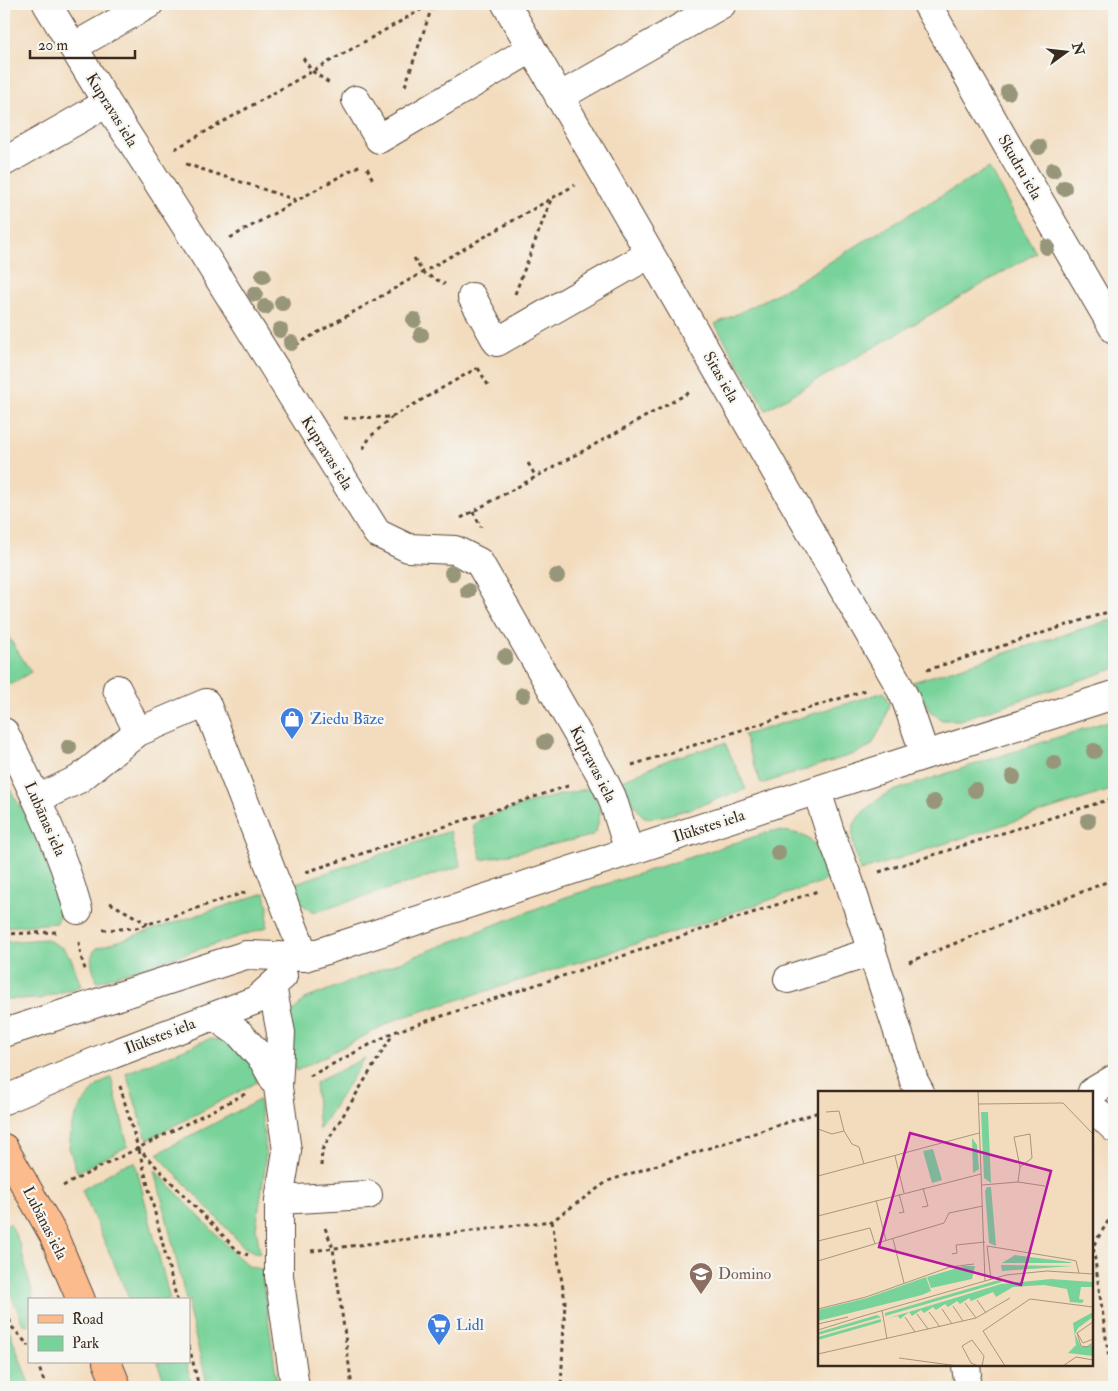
<svg xmlns="http://www.w3.org/2000/svg" width="1118" height="1391" font-family="'IM FELL Double Pica',serif">
	<style>
		.green { fill: #78d39a; stroke: #5a7e5c }
		.lines { fill: none; stroke-linecap: round; stroke-linejoin: round }
		.minor-casing { stroke: #574536; stroke-width: 30 }
		.major-casing { stroke: #574536; stroke-width: 30 }
		.path { stroke: #574536; stroke-width: 3; stroke-dasharray: 4 4; stroke-linecap: butt }
		.minor { stroke: #fff; stroke-width: 28 }
		.major { stroke: #fbbb8c; stroke-width: 28 }
		.tree { fill: #98967a }
		.labels { text-anchor: middle; dominant-baseline: central; stroke-width: 4.5; stroke-linejoin: round; paint-order: stroke }
		.street-label { font-size: 16px; fill: #3b2a1e; stroke: #f6f6f2 }
		.shop-label { font-size: 16px; fill: #366cbe; stroke: #f6f6f2; text-anchor: start }
		.education-label { font-size: 16px; fill: #785e54; stroke: #f6f6f2; text-anchor: start }
		.inset-road { fill: none; stroke: #a9957d; stroke-width: 1 }
		.view { fill: #b5179e; fill-opacity: 0.15; stroke: #b5179e; stroke-width: 2.5 }
		.inset-edge { fill: none; stroke: #3b2a1e; stroke-width: 2.5 }
	</style>
	<rect width="100%" height="100%" fill="#f6f6f2"/>
	<filter id="ink" filterUnits="userSpaceOnUse"><feTurbulence type="fractalNoise" baseFrequency=".02" numOctaves="2"/><feDisplacementMap in="SourceGraphic" scale="10" xChannelSelector="R" yChannelSelector="G"/><feConvolveMatrix kernelMatrix="1 2 1 2 8 2 1 2 1" color-interpolation-filters="sRGB"/></filter>
	<filter id="wash" filterUnits="userSpaceOnUse"><feTurbulence type="fractalNoise" baseFrequency=".0096" numOctaves="4" result="noise"/><feDisplacementMap in="SourceGraphic" scale="20" xChannelSelector="R" yChannelSelector="G"/><feGaussianBlur stdDeviation="1.12" result="paint"/><feColorMatrix in="noise" values="0 0 0 0 0 0 0 0 0 0 0 0 0 0 0 0 0 1.4 0 .05"/><feComposite in="paint" operator="in"/></filter>
	<g filter="url(#wash)">
		<rect width="100%" height="100%" fill="#f3dcbd"/>
		<path class="green" d="M989,168L1036,253L766,410L715,324C766,302 814,272 861,243C903,217 947,193 989,168Z
			M1114,619V669L960,720H942L931,712L913,682Z
			M4,630L31,672L9,685L4,677Z
			M884,692L889,704L884,722L872,745L857,753L761,784L744,735Z
			M1114,719V789L860,871C857,858 850,841 853,828C857,813 878,799 890,792Z
			M725,743L746,789C727,795 661,822 645,817C637,814 626,788 623,780L670,759Z
			M4,780L30,822L59,898L60,913L57,923L4,927Z
			M590,788L601,809L596,832L591,836L482,860L473,826L479,820L535,801Z
			M450,831L461,866L316,912C302,908 297,898 290,885Z
			M772,831C784,831 804,832 813,843C819,851 824,870 828,880L693,926L397,1019L296,1071L287,1027L291,1013L305,999L566,897Z
			M265,893L268,907L267,927L262,929L97,982C94,970 86,957 97,948Z
			M46,939L64,949L71,958L81,986L40,999H4V942Z
			M209,1039C240,1040 251,1053 257,1082L149,1139L146,1137L126,1073Z
			M365,1058L319,1130L315,1083Z
			M111,1077L128,1146L77,1172L69,1148L72,1124L80,1107L97,1086Z
			M259,1100L265,1141V1168L256,1228L260,1253L254,1252L244,1247L159,1156L158,1153Z
			M135,1162L170,1300H130L82,1190L121,1166Z
			M155,1170L236,1255L250,1267L261,1269L278,1387H208L189,1311V1300H186Z
			M10,1223L20,1245L34,1300H29V1325L23,1324L4,1277V1226Z
			M4,1315L30,1387H4Z
			M157,1362H186L192,1387H167Z"/>
	</g>
	<g filter="url(#ink)">
		<g class="lines">
			<g class="minor-casing">
				<path id="minor" d="M47,4L107,103L203,253L377,533L408,548L455,550L479,562L601,775L612,797L629,851
					M506,4L896,680L906,700L925,755
					M927,4L1006,143L1114,329
					M73,47L149,4
					M559,97L722,4
					M356,100L379,139L531,49
					M4,162L107,103
					M472,297L497,342L650,254
					M117,689L138,732L206,703L305,957
					M4,732C33,790 61,847 78,910
					M817,791L830,832L849,881L914,1081L920,1092
					M37,799L79,779L138,732
					M788,979L871,952
					M272,986L281,1033L278,1087L287,1151L279,1200V1276L295,1387
					M214,1016L240,1034L263,1060L278,1087
					M4,1033L246,955L305,957L925,755L1114,695
					M1092,1092L1114,1079
					M4,1100L111,1055L256,1000L283,976
					M1092,1107L1114,1128
					M279,1200L368,1195
					M966,1365L967,1374"/>
			</g>
			<g class="major-casing">
				<path id="major" d="M4,1148L53,1234L81,1300
					M107,1362L117,1387"/>
			</g>
			<path class="path" d="M303,58L312,71L329,83
				M405,86L433,4
				M175,149L431,4
				M186,164L296,200
				M367,168L373,180
				M230,238L362,164
				M414,258L423,273L445,284
				M515,294L552,197
				M296,345L575,185
				M478,368L488,385
				M344,418L392,417L477,368
				M363,449L370,437L392,417
				M528,463L536,477
				M473,512L481,527
				M461,518L692,391
				M927,670L1114,610
				M632,765L866,690
				M306,872L571,785
				M879,872L1114,798
				M110,903L148,924
				M103,930L136,928L246,892
				M4,934L57,932
				M79,942L81,957L86,972
				M909,962L1114,879
				M310,1076L394,1032L818,891
				M120,1086L138,1148L238,1251L248,1255
				M139,1150L177,1300
				M321,1166L322,1150L393,1034
				M63,1186L245,1094
				M552,1221L565,1301L561,1387
				M325,1228L333,1248L352,1387
				M311,1251L552,1221L608,1181L819,1112
				M4,1304L12,1327L29,1346
				M189,1346L199,1387
				M37,1362L46,1387
				M1113,1387L1093,1246L1110,1218L1114,1217"/>
			<use href="#minor" class="minor"/>
			<use href="#major" class="major"/>
		</g>
		<g class="tree">
			<circle cx="1008" cy="92" r="8"/>
			<circle cx="1039" cy="147" r="8"/>
			<circle cx="1053" cy="170" r="8"/>
			<circle cx="1064" cy="188" r="8"/>
			<circle cx="1047" cy="247" r="8"/>
			<circle cx="263" cy="276" r="8"/>
			<circle cx="255" cy="294" r="8"/>
			<circle cx="282" cy="303" r="8"/>
			<circle cx="265" cy="307" r="8"/>
			<circle cx="414" cy="320" r="8"/>
			<circle cx="280" cy="330" r="8"/>
			<circle cx="421" cy="335" r="8"/>
			<circle cx="291" cy="343" r="8"/>
			<circle cx="452" cy="573" r="8"/>
			<circle cx="557" cy="576" r="8"/>
			<circle cx="468" cy="591" r="8"/>
			<circle cx="505" cy="657" r="8"/>
			<circle cx="523" cy="695" r="8"/>
			<circle cx="545" cy="742" r="8"/>
			<circle cx="69" cy="747" r="8"/>
			<circle cx="1094" cy="751" r="8"/>
			<circle cx="1054" cy="763" r="8"/>
			<circle cx="1013" cy="777" r="8"/>
			<circle cx="975" cy="790" r="8"/>
			<circle cx="934" cy="802" r="8"/>
			<circle cx="1088" cy="821" r="8"/>
			<circle cx="778" cy="853" r="8"/>
		</g>
	</g>
	<defs>
		<g id="shop-pin" transform="scale(1.25)"><path d="M0 17L-7.5 6A9.5 9.5 0 1 1 7.5 6Z" fill="#3f7fe0" stroke="#f6f6f2"/><path d="M-5-2.5h2.3a2.7 3.5 0 0 1 5.4 0H5L5.5 6h-11ZM-1.5-2.5h3a1.5 2.3 0 0 0-3 0Z" fill="#fff"/></g>
		<g id="school-pin" transform="scale(1.25)"><path d="M0 17L-7.5 6A9.5 9.5 0 1 1 7.5 6Z" fill="#8d6e63" stroke="#f6f6f2"/><path d="M0-5L7-2L0 1L-7-2ZM-4 1L0 2.5L4 1V4Q0 6-4 4Z" fill="#fff"/></g>
		<g id="supermarket-pin" transform="scale(1.25)"><path d="M0 17L-7.5 6A9.5 9.5 0 1 1 7.5 6Z" fill="#3f7fe0" stroke="#f6f6f2"/><path d="M-6-5.5h2.5l.6 2H6L4.5 2H-2.5L-4.4-4H-6ZM-1.5 3.2a1.3 1.3 0 1 0 .1 0ZM3 3.2a1.3 1.3 0 1 0 .1 0Z" fill="#fff"/></g>
	</defs>
	<g fill-rule="evenodd">
		<use href="#shop-pin" x="292" y="719"/>
		<use href="#school-pin" x="701" y="1274"/>
		<use href="#supermarket-pin" x="439" y="1325"/>
	</g>
	<g class="labels">
		<g class="street-label">
			<text transform="translate(112 110) rotate(58)">Kupravas iela</text>
			<text transform="translate(1020 167) rotate(60)">Skudru iela</text>
			<text transform="translate(721 377) rotate(60)">Sitas iela</text>
			<text transform="translate(327 453) rotate(58)">Kupravas iela</text>
			<text transform="translate(593 764) rotate(63)">Kupravas iela</text>
			<text transform="translate(45 819) rotate(66)">Lubānas iela</text>
			<text transform="translate(709 826) rotate(-18)">Ilūkstes iela</text>
			<text transform="translate(160 1036) rotate(-21)">Ilūkstes iela</text>
			<text transform="translate(45 1223) rotate(63)">Lubānas iela</text>
		</g>
		<g class="shop-label">
			<text x="310" y="719">Ziedu Bāze</text>
			<text x="456" y="1325">Lidl</text>
		</g>
		<g class="education-label">
			<text x="718" y="1274">Domino</text>
		</g>
	</g>
	<g transform="translate(818 1091)">
		<rect width="275" height="275" fill="#f3dcbd"/>
		<path d="M163,21H170L173,92L166,87ZM154,47L159,54L161,78L155,82ZM115,58L124,89L114,92L105,60ZM169,96H173L178,155L171,152L167,100ZM197,164L252,171L254,172H184ZM183,174L255,175L184,180ZM146,175H157L154,188L113,197L109,186ZM108,186L113,200L104,204L0,230V219L49,207ZM184,188V191L67,225V222ZM233,188L275,191V196H263L261,208L266,209L264,212L252,211L249,198L226,194L195,196L178,206L175,201L153,210L151,207L142,213L139,210L130,216L127,213L118,219L115,216L106,222L103,219L94,225L91,221L82,228L80,225L71,227L183,193ZM275,221V226L260,237L257,243L263,256L275,254V265L250,262L258,254L255,232ZM59,224L63,226L0,244L1,241ZM63,228V231L0,249V246Z" fill="#78d39a"/>
		<path class="inset-road" d="M160,0L167,190M160,13L245,12L275,43M8,21L21,20L26,40M0,38L14,43L26,40L34,53L41,56L46,73M77,65L86,102M0,85L161,42M200,91L227,95M164,94L200,91L202,76L196,46L212,43L214,67L202,76M81,103L86,121L81,122M58,109L68,150M104,116L110,115L105,97M0,125L163,83M75,148L86,192M0,150L52,137L57,153M169,155L254,169L258,170L261,182M169,155L173,188M134,163L139,162L138,154L167,151M0,170L126,132L131,122L165,115M159,209L168,222M147,212L158,227M135,215L145,230M0,218L48,206L132,176L156,173M124,218L134,233M64,219L69,248M111,221L122,236M99,223L110,238M45,225L188,184L229,180L275,183M87,226L97,241M0,233L30,226M0,239L45,225M259,242L263,255L269,256L275,252M259,242L265,252L275,248M259,242L275,231M0,263L158,227L192,207M81,267L140,275M160,275L153,272L144,255L154,249L166,265L164,275M187,275L165,240L212,208L275,216M245,275L258,266L275,269"/>
		<path class="view" d="M92,42L233,80L203,194L61,156Z"/>
		<rect width="275" height="275" class="inset-edge"/>
	</g>
	<rect width="1118" height="1391" fill="none" stroke="#f6f6f2" stroke-width="20"/>
	<rect x="28" y="1298" width="162" height="65" fill="#f6f6f2" stroke="#aba49d"/>
	<rect x="38" y="1315" width="25" height="8" fill="#fbbb8c" stroke="#aba49d"/>
	<text x="72" y="1324" font-size="15" fill="#3b2a1e">Road</text>
	<rect x="38" y="1336" width="25" height="15" fill="#78d39a" stroke="#aba49d"/>
	<text x="72" y="1348" font-size="15" fill="#3b2a1e">Park</text>
	<g transform="translate(1066 52) rotate(75)" stroke="#f6f6f2" stroke-width="4" paint-order="stroke">
	<path d="M0-4L9 19L0 12L-9 19Z" fill="#3b2a1e"/>
	<text y="-8" font-size="14" font-weight="bold" text-anchor="middle" fill="#3b2a1e">N</text>
	</g>
	<path d="M30 50v8h105v-8" fill="none" stroke="#3b2a1e" stroke-width="2.5"/>
	<text x="38" y="50" font-size="15" fill="#3b2a1e" stroke="#f6f6f2" stroke-width="4" paint-order="stroke">20 m</text>
</svg>
